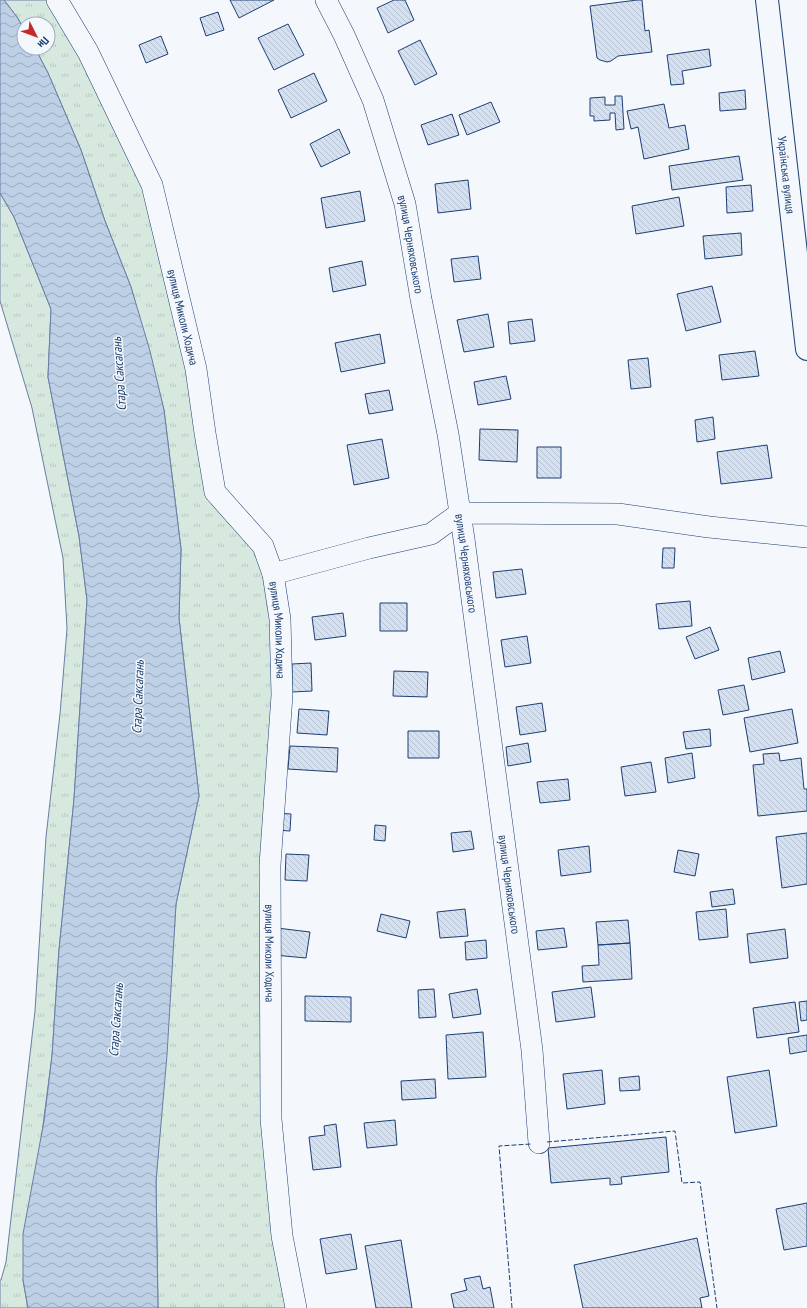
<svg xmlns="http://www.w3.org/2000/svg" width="807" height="1308" font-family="'PT Sans Narrow',sans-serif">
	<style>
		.grass { fill: url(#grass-tufts); stroke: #687fa3 }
		.water { fill: url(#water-waves); stroke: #687fa3 }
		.building { fill: url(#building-back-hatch); stroke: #1d3f73 }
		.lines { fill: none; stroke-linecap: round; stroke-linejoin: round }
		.street-casing { stroke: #1d3f73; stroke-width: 22 }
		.secondary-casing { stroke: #1d3f73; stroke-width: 24 }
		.street { stroke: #f4f7fb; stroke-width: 21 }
		.secondary { stroke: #f4f7fb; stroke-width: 22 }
		.fence { stroke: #1d3f73; stroke-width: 1; stroke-dasharray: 5 2; stroke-linecap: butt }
		.labels { text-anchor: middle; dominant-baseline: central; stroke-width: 3; stroke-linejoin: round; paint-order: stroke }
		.street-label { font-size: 12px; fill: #1d3f73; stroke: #f4f7fb }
		.water-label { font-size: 13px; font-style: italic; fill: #1d3f73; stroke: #f4f7fb }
	</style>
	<defs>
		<pattern id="grass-tufts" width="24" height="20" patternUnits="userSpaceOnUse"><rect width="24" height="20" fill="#d7e8df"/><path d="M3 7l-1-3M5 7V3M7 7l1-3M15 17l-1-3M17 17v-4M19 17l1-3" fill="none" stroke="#b8c8c3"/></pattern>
		<pattern id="water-waves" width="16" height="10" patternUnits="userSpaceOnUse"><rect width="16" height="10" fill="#bed0e5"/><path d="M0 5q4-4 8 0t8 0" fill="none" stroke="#9aaabe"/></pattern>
		<pattern id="building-back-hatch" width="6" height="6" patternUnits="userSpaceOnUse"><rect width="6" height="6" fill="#d5e0f0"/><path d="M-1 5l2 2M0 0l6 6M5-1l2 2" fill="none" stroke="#b6c1d1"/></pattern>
	</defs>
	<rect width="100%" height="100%" fill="#f4f7fb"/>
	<path class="grass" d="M4,0H57L152,185L215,492L273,574L271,1119L296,1308H158L156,1181L176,904L199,796L179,618L181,549L164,410L131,287L105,221L81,150L48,73L35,48H48V24H24V29L17,17Z
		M0,193L14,217L51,309L48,377L79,536L87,600L74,799L59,950L52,1056L23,1280L28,1308H0V1280H1L6,1262L35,1011L46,837L60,714L67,629L63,558L32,408L0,301Z"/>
	<path class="water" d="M0,0H4L17,17L24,29V48H35L48,73L81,150L105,221L131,287L150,351L164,410L181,549L179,618L199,796L176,904L167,1055L156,1181L158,1308H28L23,1280V1234L44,1121L52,1056L59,950L74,799L87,600L79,536L48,377L51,309L14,217L0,193Z"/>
	<path class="building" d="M230,0H274L239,18Z
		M394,0H405L414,20L388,33L377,8Z
		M637,0H642L645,31L649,30L652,52L618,56L611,61L607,62L600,60L597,58L590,6Z
		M218,12L224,30L206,36L200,18Z
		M288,24L304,55L274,70L258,38Z
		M161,36L168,54L146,63L139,45Z
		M420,40L437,74L415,85L398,51Z
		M709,49L711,66L682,71L684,84L671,85L667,55Z
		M314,73L327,101L291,118L278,90Z
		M745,90L746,109L720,111L719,93Z
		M615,96H622L624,129L616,130L615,113H610V120L594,121V116H590V98L605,97V105H615Z
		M491,102L500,122L467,135L459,115Z
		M664,104L669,128L685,125L689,149L644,159L638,127L631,129L627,111Z
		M452,114L459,135L428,145L421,125Z
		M339,129L350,153L321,167L310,144Z
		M739,156L743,180L672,190L669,166Z
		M468,180L471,209L438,213L435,184Z
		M751,185L753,211L727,213L726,187Z
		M360,191L365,221L326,228L321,198Z
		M679,197L684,226L636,234L632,206Z
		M741,233L742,255L705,259L703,236Z
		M478,256L481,279L454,282L451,259Z
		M362,261L366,285L333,292L329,268Z
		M712,286L721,322L686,331L677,294Z
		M488,314L494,347L464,352L457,320Z
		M532,319L535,341L510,344L508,322Z
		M380,334L385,363L341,372L335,343Z
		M755,351L759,376L722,380L719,355Z
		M648,358L651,387L631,389L628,360Z
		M506,376L511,399L478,405L474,382Z
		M389,390L393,410L369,414L365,394Z
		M713,417L715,439L697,442L695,420Z
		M480,429L518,430L517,462L479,460Z
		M382,439L389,478L354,485L347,445Z
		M767,445L772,478L721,484L717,452Z
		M537,447H561V478H537Z
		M663,548H675L674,568H662Z
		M522,569L526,594L496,598L493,572Z
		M690,601L692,626L659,629L656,604Z
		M380,603H407V631H380Z
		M343,613L346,636L315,640L312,617Z
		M710,627L719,650L695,659L686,637Z
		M527,636L531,663L505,667L501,640Z
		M780,651L785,672L752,680L748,658Z
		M311,663L312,691L292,692V664Z
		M394,671L428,672L427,697L393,696Z
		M744,685L749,710L723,715L718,690Z
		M542,703L546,731L520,735L516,707Z
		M299,709L329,711L327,735L297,733Z
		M792,709L798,743L750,752L744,718Z
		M710,729L711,746L686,749L683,732Z
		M408,731H439V758H408Z
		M528,743L531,762L508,766L506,747Z
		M290,746L338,748L337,772L288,769Z
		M692,753L695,778L668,783L665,758Z
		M779,753L780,761L801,758L804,789H807V811L758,816L753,765L764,764L763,754Z
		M651,762L656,792L625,796L621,767Z
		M568,779L570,800L540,803L537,782Z
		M276,813L291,814L290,831L276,830Z
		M375,825L386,826L385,841L374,840Z
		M471,831L474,849L453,852L451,833Z
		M807,833V884L782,888L776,837Z
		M589,846L591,872L561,876L558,850Z
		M678,850L699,854L695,876L674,872Z
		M286,854L309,855L307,881L285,880Z
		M733,889L735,904L712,907L710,892Z
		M465,909L468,936L440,938L437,912Z
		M726,909L728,937L699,940L696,912Z
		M381,914L410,921L406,938L377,931Z
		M628,920L630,943L598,945L596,922Z
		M277,928L310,932L306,958L274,955Z
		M564,928L567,947L538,950L536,931Z
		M785,929L788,958L750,963L747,934Z
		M486,940L487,958L466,960L465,942Z
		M630,943L632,979L583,982L582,966L599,965L598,945Z
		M591,987L595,1017L556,1022L552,992Z
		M434,989L436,1017L419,1018L418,990Z
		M477,989L481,1014L453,1018L449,994Z
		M305,996L351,997V1022L305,1021Z
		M807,1001V1020L801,1021L799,1002Z
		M795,1002L799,1032L757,1038L753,1008Z
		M483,1032L486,1077L448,1079L446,1035Z
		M807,1035V1051L790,1054L788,1038Z
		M602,1070L605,1104L567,1109L563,1074Z
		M769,1070L777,1126L735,1133L727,1077Z
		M639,1076L640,1090L620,1091L619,1078Z
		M435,1079L436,1098L402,1100L401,1081Z
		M395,1120L397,1145L367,1148L364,1123Z
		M336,1124L341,1167L313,1170L309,1137L325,1135L324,1126Z
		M666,1137L669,1172L621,1177L622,1184L610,1185V1178L551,1183L548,1148Z
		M807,1203V1246L784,1250L776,1209Z
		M351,1234L357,1269L326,1274L320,1239Z
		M697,1238L709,1296L700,1298L702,1308H583L574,1265Z
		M401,1240L412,1308H376L365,1246Z
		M480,1276L483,1289L490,1287L494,1308H454L451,1294L467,1290L464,1279Z"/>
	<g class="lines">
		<g class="street-casing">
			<g id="street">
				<path id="s1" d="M57,0L88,52L152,185L196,369L205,433L215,492L263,546L273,574L280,619L282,695L270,865L271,1119L282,1236L296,1308"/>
				<path id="s2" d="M326,0L344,35L373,100L405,204L421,299L448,434L464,539L532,1050L539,1143"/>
				<path d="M273,574L369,548L431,534L460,513L618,514L709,527L807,537"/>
			</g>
		</g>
		<g class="secondary-casing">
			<g id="secondary">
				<path id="s3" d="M767,0L807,349"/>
			</g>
		</g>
		<use href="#street" class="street"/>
		<use href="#secondary" class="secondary"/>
		<path class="fence" d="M547,1142L675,1131L682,1183L700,1182L717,1308
			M512,1308L499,1146L531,1144"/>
	</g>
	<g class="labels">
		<g class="street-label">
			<text stroke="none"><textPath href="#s3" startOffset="176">Українська вулиця</textPath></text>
			<text stroke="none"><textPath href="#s2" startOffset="260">вулиця Черняховського</textPath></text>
			<text stroke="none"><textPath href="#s1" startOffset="344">вулиця Миколи Ходича</textPath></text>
			<text stroke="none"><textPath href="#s2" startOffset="584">вулиця Черняховського</textPath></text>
			<text stroke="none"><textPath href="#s1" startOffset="680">вулиця Миколи Ходича</textPath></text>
			<text stroke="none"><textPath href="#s2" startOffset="908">вулиця Черняховського</textPath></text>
			<text stroke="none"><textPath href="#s1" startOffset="1004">вулиця Миколи Ходича</textPath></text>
		</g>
		<g class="water-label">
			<text transform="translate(119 374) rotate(-94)">Стара Саксагань</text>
			<text transform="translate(138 697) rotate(-88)">Стара Саксагань</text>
			<text transform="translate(116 1020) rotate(-86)">Стара Саксагань</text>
		</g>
	</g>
	<g transform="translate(36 36) rotate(132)"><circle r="19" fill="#f4f7fb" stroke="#9eadc5"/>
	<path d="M0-3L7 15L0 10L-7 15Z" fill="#c62828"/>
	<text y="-6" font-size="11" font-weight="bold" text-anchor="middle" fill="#1d3f73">Пн</text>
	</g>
</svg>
